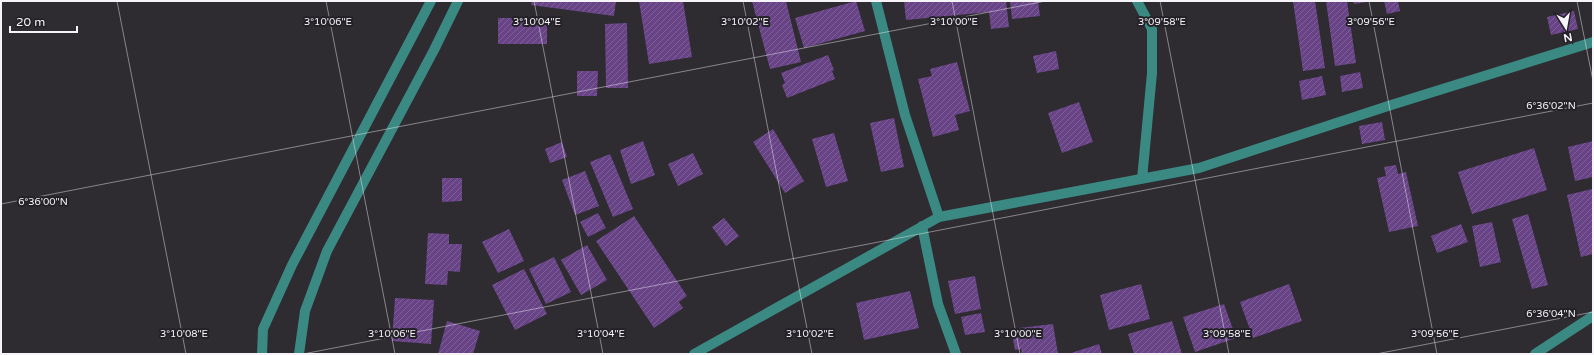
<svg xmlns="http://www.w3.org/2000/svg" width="1594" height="355" font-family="'Varela Round',sans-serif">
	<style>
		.building { fill: url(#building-hatch) }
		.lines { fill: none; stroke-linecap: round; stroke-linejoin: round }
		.minor { stroke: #3a8982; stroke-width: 10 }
		.ticks { fill: none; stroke: #f6f4f8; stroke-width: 1; stroke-opacity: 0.45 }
		.ticks-label { font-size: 10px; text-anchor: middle; fill: #f6f4f8; stroke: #242128; stroke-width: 4; stroke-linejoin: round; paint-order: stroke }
	</style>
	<defs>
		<pattern id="building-hatch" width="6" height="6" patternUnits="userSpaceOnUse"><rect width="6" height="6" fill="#684487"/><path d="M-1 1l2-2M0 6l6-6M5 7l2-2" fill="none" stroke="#7e6099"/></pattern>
	</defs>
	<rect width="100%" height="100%" fill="#2e2b31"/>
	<path class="building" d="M532,1H616L614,16L531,5Z
		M639,1H683L692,57L649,64Z
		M752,1H786L801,62L770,69Z
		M856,1L865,31L804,48L795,18Z
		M904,1H1006L1009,27L991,29L989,12L906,20Z
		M1010,1H1038L1040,16L1012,19Z
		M1293,1H1315L1325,68L1303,71Z
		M1326,1H1347L1356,63L1335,66Z
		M1353,1H1367V2L1354,4Z
		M1384,1H1398L1400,11L1387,14Z
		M1574,11L1578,29L1551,35L1547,17Z
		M498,18H547V44H498Z
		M627,23L628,88H606L605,24Z
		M1056,51L1059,69L1037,73L1033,56Z
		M828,55L834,70L832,71L835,79L787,98L782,85L785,83L781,73Z
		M957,62L970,111L955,115L959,130L933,137L918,79L932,76L930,69Z
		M577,71H598L597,96H577Z
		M1360,72L1363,88L1342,92L1340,76Z
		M1322,76L1326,95L1302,100L1299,81Z
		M1079,102L1093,142L1062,153L1048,113Z
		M894,118L904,167L881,172L870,123Z
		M1382,122L1385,140L1362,144L1359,126Z
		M773,129L804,181L785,193L753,142Z
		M834,133L848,181L826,187L812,139Z
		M643,141L655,175L631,184L620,150Z
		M1593,141V177L1575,181L1568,147Z
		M562,142L567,157L550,163L545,149Z
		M1534,148L1547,190L1472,214L1458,172Z
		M693,153L703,174L678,186L668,164Z
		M610,154L633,209L613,217L590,162Z
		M1396,165L1398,174L1406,172L1418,226L1389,232L1377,178L1386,176L1384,167Z
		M585,171L599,206L575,215L562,180Z
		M442,178H462V201L442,202Z
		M1592,189L1593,254L1581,257L1567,195Z
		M598,213L606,228L588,237L580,222Z
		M1528,214L1548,285L1532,289L1512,219Z
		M634,216L687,296L679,302L683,308L654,328L596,241Z
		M724,218L739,236L726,246L712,227Z
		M1492,222L1501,262L1480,267L1472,226Z
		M1461,224L1468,242L1437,253L1431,236Z
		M509,229L524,261L498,273L482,242Z
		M428,233L449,234V244H462L460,272L448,271L447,285L425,284Z
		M587,245L607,280L581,295L561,260Z
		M554,257L571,292L546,304L529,269Z
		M524,269L547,314L515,330L492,285Z
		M975,276L981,309L955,314L948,281Z
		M1141,284L1150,319L1109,330L1100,295Z
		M1289,284L1302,321L1253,338L1240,302Z
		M910,291L919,328L864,340L856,303Z
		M395,298L434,300L431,344L392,341Z
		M1224,304L1236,338L1195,352L1183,317Z
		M981,313L985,332L965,335L961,317Z
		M447,321L480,331L473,354H438Z
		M1172,321L1182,354H1134L1128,334Z
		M1053,324L1058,354H1022L1021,349L1015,350L1013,339L1020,337L1019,328Z
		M1099,344L1102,354H1068Z"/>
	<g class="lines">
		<path class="minor" d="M1137,1L1152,29V73L1142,179
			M939,217L1199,168L1388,106L1593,42
			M922,226L938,304L956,354
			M262,354L263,329L292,265L431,1
			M299,354L305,311L327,251L434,50L458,1
			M694,354L939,217L905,115L876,1
			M1535,354L1593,316"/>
	</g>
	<path class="ticks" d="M117,1L186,354M326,1L395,354M534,1L603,354M743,1L812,354M952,1L1020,354M1160,1L1229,354M1369,1L1437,354M1577,1L1593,81M1,204L1046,1M303,354L1593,103M1376,354L1593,312"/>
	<g class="ticks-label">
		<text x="328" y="25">3°10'06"E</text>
		<text x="537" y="25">3°10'04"E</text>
		<text x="745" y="25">3°10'02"E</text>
		<text x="954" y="25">3°10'00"E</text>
		<text x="1162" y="25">3°09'58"E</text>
		<text x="1371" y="25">3°09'56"E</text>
		<text x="1551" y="109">6°36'02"N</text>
		<text x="43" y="205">6°36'00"N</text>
		<text x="1551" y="317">6°36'04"N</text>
		<text x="184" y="337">3°10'08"E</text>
		<text x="392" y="337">3°10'06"E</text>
		<text x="601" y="337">3°10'04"E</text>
		<text x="810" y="337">3°10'02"E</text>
		<text x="1018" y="337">3°10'00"E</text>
		<text x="1227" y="337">3°09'58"E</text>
		<text x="1435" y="337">3°09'56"E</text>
	</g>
	<rect width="1594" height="355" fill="none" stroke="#f6f4f8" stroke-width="4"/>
	<g transform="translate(1566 28) rotate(169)" stroke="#242128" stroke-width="3" paint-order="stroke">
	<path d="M0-3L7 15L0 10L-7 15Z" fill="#f6f4f8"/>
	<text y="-6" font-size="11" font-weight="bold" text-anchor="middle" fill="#f6f4f8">N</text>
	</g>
	<path d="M10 26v6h67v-6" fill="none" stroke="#f6f4f8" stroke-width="2"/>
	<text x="16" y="26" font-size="12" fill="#f6f4f8" stroke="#242128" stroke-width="3" paint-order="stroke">20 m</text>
</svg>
